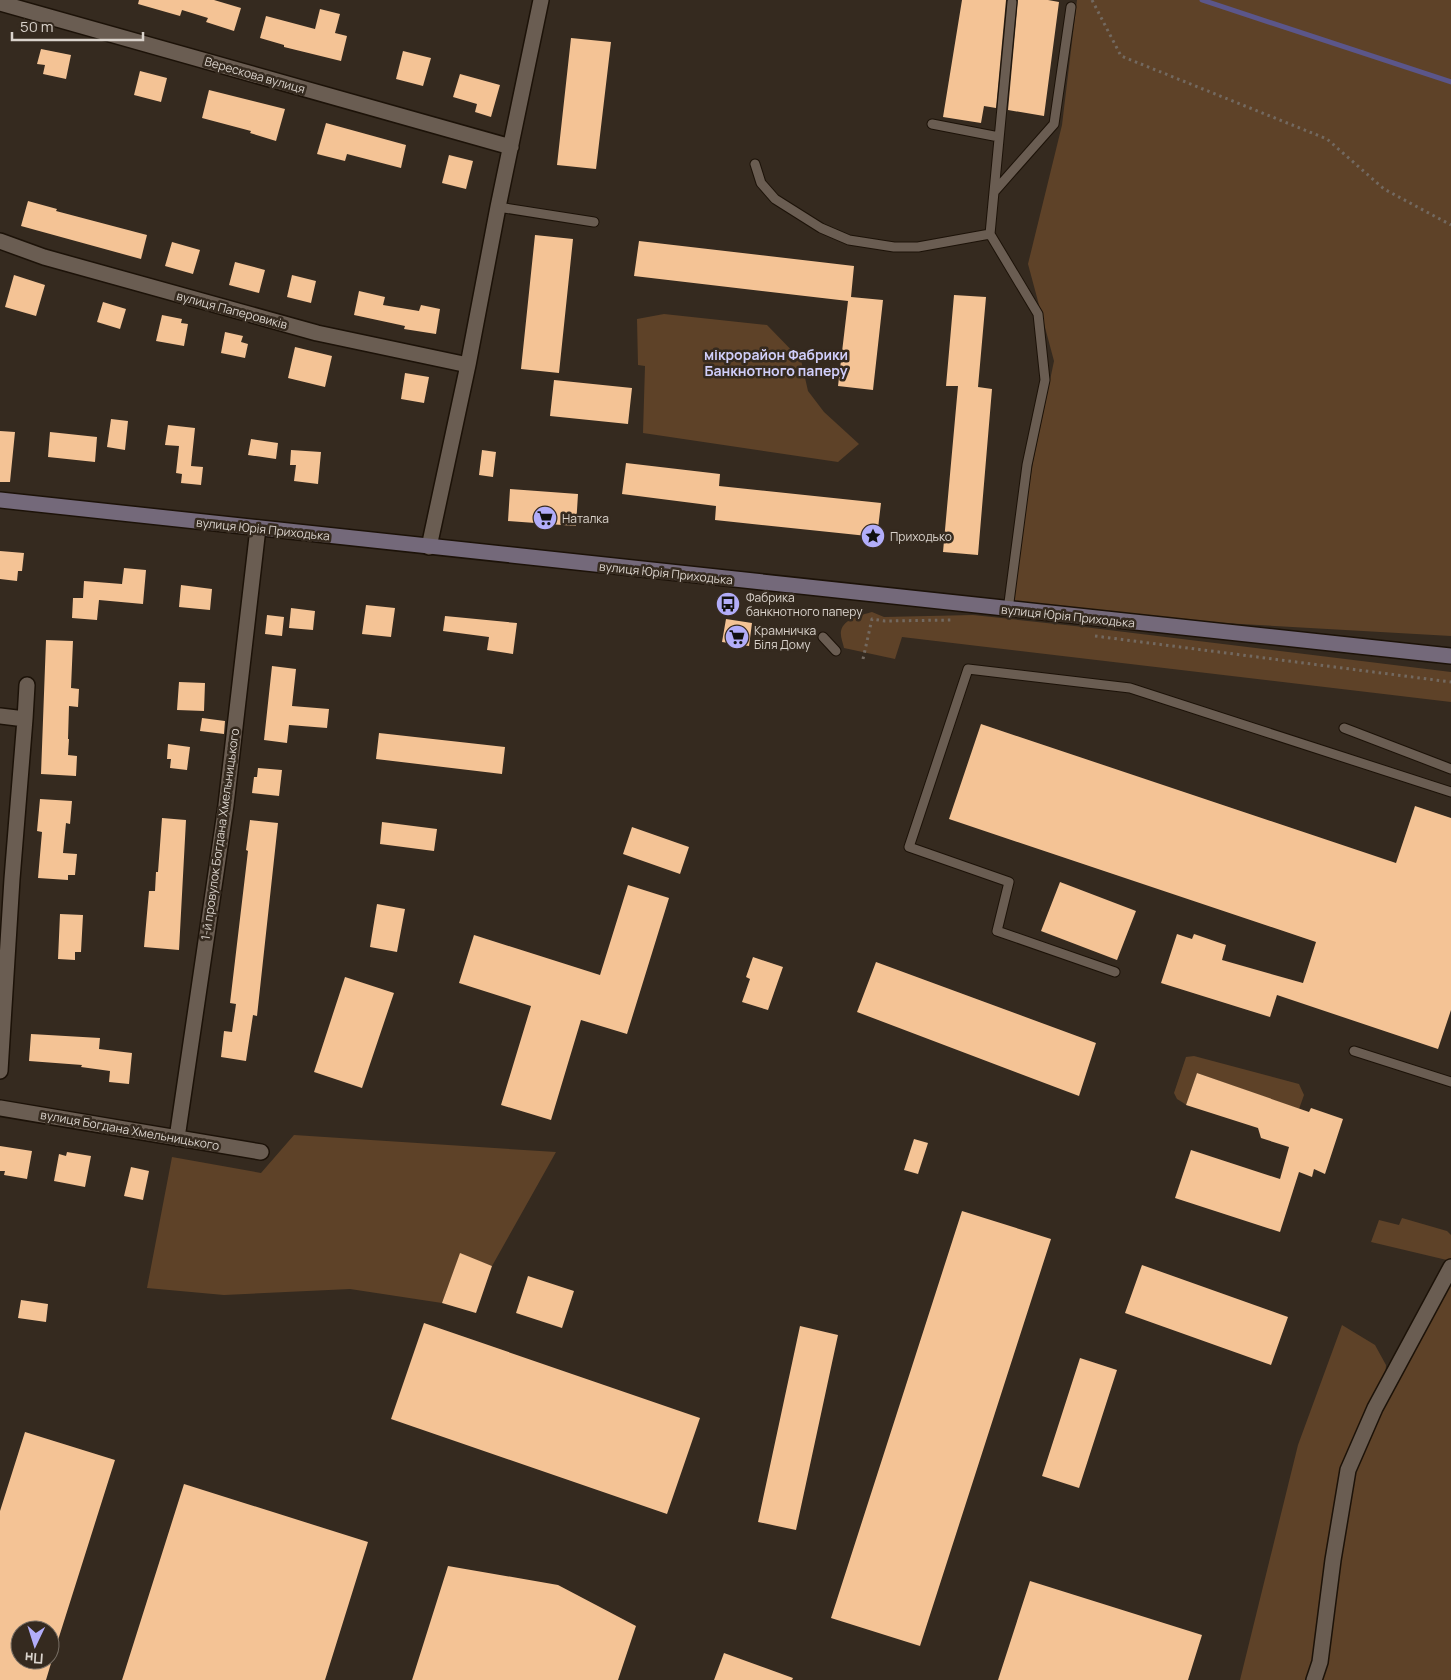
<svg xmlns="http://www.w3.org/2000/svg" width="1451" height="1680" font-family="Manrope,sans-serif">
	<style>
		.green { fill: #5e4228 }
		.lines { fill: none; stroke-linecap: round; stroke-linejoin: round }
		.stream { stroke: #5b568a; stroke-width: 5 }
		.building { fill: #f4c395 }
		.lane-casing { stroke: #1c1208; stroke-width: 11 }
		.street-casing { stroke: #1c1208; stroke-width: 18 }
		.secondary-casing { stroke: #1c1208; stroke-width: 18 }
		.path { stroke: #736960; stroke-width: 3; stroke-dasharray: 2.5 4; stroke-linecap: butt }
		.lane { stroke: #6a5d52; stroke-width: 9 }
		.street { stroke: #6a5d52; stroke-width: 15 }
		.secondary { stroke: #74697a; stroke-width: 15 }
		.labels { text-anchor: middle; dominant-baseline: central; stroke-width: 5; stroke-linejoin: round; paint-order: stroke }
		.street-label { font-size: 12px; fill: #dad3cc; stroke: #352a1f }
		.poi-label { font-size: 12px; fill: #dad3cc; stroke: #352a1f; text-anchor: start }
		.neighbourhood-label { font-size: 14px; font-weight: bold; fill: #d0cefa; stroke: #352a1f }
	</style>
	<rect width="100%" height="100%" fill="#352a1f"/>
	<path class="green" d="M1077,0H1451V636L1027,612L1012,610L1017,559L1033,462L1054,361L1028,264L1062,125Z
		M664,314L767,325L801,360L808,391L824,412L859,444L838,462L643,433L645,366L638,365L637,319Z
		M872,612L884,617L973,615L1084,627L1451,672V702L902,637L895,659L844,648C843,643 840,636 841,631C844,618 862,615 872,612Z
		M1194,1056L1299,1084L1304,1095L1299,1109L1197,1073L1186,1105L1185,1104L1177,1099L1174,1093L1186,1057Z
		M294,1135L556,1152L492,1266L460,1254L442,1303L350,1289L224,1295L147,1288L172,1157L261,1173Z
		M1402,1218L1447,1231L1451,1235V1261L1371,1242L1379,1220L1399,1225Z
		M1451,1283V1680H1240L1298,1445L1342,1325L1375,1345L1386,1365L1385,1381Z"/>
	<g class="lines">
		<path class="stream" d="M1202,0L1451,82"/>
	</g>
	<path class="building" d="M139,0H214L241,8L234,31L206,22L208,18L182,10L180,16L138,4Z
		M962,0H1006L996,108L984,106L981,123L943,117Z
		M1018,0H1048L1059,2L1044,116L1008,110Z
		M320,9L340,14L335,33L347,36L341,61L284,47V45L260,38L266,16L315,29Z
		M571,38L611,42L596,169L557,165Z
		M41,49L71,55L66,79L43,74L45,65L37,64Z
		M403,51L431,58L423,86L396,79Z
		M140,71L167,78L161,102L134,95Z
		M460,74L500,85L491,117L475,112L477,104L453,97Z
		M209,90L285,109L276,141L250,133L251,131L202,118Z
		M326,123L406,145L401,168L347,154L345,161L317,154Z
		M449,155L473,161L466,189L442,183Z
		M28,201L57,209L56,211L147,235L141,259L21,226Z
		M535,235L573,239L559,373L521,369Z
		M639,241L854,266L851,297L883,300L873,390L838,386L848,301L634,276Z
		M172,242L200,250L193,274L165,266Z
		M235,262L265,270L259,293L229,285Z
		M14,275L45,285L36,316L5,307Z
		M292,275L316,281L311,303L287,297Z
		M359,291L385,297L383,305L419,311L421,305L440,309L436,334L404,329L405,326L354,315Z
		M954,295L986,297L978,387L992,389L978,555L943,552L958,386H946Z
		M103,302L126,309L120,329L97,322Z
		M162,315L182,319L181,323L188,324L184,346L156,341Z
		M225,332L243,336L241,342L248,344L245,358L221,353Z
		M295,347L332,356L325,387L288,378Z
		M405,373L429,377L424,403L401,399Z
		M554,380L632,388L628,424L550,416Z
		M111,419L128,421L125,450L107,447Z
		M168,425L195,428L191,466L203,467L201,485L181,483L182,474L176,473L179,446L165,445Z
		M0,431L15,432L10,482H0Z
		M50,432L97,437L95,462L48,457Z
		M251,439L278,443L276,459L248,455Z
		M291,450L321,452L318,484L294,481L296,465H290Z
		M482,450L496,452L493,477L479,475Z
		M626,463L720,474L719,486L881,503L877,537L715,520L716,506L622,494Z
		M510,489L578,494L576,526L508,521Z
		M0,551L24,553L22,571H18L17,581L0,579Z
		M124,568L146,570L143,604L99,600L97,620L72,618L73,598H83L84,581L122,584Z
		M181,585L212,589L210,610L179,607Z
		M366,605L395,608L391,637L362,634Z
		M291,608L315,611L313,630L289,628Z
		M267,615L284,617L282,636L265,634Z
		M445,616L517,623L513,654L487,650L489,637L443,631Z
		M726,619L752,623L749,646L722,642Z
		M46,640L73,641L71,688L79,689L78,707L69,706L68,739H69L68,755L77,756L76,776L41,774Z
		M272,666L296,669L292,706L329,709L327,728L289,725L287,743L264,740Z
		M179,682L205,683L204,711L177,710Z
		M202,718L225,721L224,734L200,731Z
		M981,724L1396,863L1415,806L1451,818V1010L1438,1049L1277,995L1270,1017L1161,983L1177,934L1192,939L1194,934L1226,945L1222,960L1303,983L1316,942L949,819Z
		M379,733L505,747L502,774L376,759Z
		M168,744L190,747L187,770L170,768L171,759H167Z
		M258,768L282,770L279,796L252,793L254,777H257Z
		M40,799L72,801L70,824L66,823L63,853L77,854L75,875H68V880L38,878L42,832L37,831Z
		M162,818L186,820L179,950L144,947L149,891H155L156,872H158Z
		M250,820L278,823L257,1016L253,1015L246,1061L221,1057L224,1031L232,1032L236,1004L230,1003L248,851L246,850Z
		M382,822L437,829L434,851L380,844Z
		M632,827L689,847L680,874L623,854Z
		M1060,882L1136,911L1117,960L1041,931Z
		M628,885L669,898L627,1034L581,1020L551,1120L501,1105L531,1006L459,983L474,935L600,975Z
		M377,904L405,909L397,952L370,947Z
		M60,914L83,915L81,952H75V960L58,959Z
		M753,957L783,967L768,1010L742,1002L750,979L746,977Z
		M876,962L1096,1043L1079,1096L857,1012Z
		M345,977L394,993L362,1088L314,1072Z
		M31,1034L100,1038L99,1049L132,1053L129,1084L109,1082L110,1071L81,1067L82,1065L29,1061Z
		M1197,1073L1309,1112L1311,1108L1343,1119L1325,1174L1314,1169L1312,1177L1299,1172L1280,1232L1175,1198L1191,1150L1280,1179L1289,1147L1261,1138L1258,1128L1186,1105Z
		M914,1139L928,1143L918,1174L904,1170Z
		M0,1146L32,1151L27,1179L4,1175L5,1171H0Z
		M67,1152L91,1156L85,1187L54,1181L59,1154L66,1156Z
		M131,1167L149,1171L143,1200L124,1196Z
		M962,1211L1051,1239L920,1646L831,1618Z
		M460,1253L492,1266L476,1313L442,1303Z
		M1142,1265L1288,1317L1271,1365L1125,1313Z
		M528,1276L574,1291L562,1328L516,1313Z
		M21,1300L48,1304L46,1322L18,1318Z
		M424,1323L700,1418L667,1514L391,1419Z
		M800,1326L838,1335L796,1530L758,1522Z
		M1080,1358L1117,1370L1079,1488L1042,1476Z
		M25,1432L115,1460L53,1656H50V1630H20V1660H52L46,1680H0V1511Z
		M184,1484L368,1542L325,1680H122Z
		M448,1566L558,1585L636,1626L618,1680H412Z
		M1030,1581L1202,1635L1188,1680H998Z
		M724,1653L793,1678L792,1680H714Z"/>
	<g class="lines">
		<g class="lane-casing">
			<path id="lane" d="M932,124L999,137
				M755,164L761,183L775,199L821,228L849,240L894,247H918L990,234
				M994,192L1054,124L1071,7
				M498,207L594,222
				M1008,610L1027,465L1045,380L1038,314L990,234L1012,2
				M823,637L836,651
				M1344,728L1451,769
				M1115,972L997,931L1009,882L909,847L968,669L1130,688L1451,792
				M1354,1051L1451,1082"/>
		</g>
		<g class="street-casing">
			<path id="street" d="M0,3L511,147
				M0,241L44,257L317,333L468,365
				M429,547L468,365L498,207L541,0
				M0,716L25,719L27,685
				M0,1071L12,879L25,719
				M0,1108L261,1152
				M177,1138L226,805L258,528
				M1314,1680L1320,1662L1333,1560L1348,1470L1375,1408L1451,1267"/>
		</g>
		<g class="secondary-casing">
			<path id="secondary" d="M0,500L1451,656"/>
		</g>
		<path class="path" d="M1092,0L1121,56L1327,139L1384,189L1451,225
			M1095,636L1451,682
			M863,659L872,619L885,621L954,620"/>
		<use href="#lane" class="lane"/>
		<use href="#street" class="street"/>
		<use href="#secondary" class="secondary"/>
	</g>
	<defs>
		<g id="supermarket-disc" transform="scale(1.25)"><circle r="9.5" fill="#b2adf9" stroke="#352a1f"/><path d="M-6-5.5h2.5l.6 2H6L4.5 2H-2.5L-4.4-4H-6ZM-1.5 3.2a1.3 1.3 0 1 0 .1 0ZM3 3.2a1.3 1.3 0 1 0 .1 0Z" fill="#111"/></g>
		<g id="sight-disc" transform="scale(1.25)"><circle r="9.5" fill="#b2adf9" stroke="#352a1f"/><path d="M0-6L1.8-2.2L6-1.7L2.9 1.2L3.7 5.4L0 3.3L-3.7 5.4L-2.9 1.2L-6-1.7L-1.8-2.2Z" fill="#111"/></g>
		<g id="bus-disc" transform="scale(1.25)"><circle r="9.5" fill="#b2adf9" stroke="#352a1f"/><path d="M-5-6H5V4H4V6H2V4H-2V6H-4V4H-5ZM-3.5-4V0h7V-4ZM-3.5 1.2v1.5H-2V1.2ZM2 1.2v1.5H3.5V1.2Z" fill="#111"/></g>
	</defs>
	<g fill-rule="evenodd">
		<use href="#supermarket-disc" x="545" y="518"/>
		<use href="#sight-disc" x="873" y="536"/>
		<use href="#bus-disc" x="728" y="604"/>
		<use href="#supermarket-disc" x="737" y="637"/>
	</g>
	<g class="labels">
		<g class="street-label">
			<text transform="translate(255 75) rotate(16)">Верескова вулиця</text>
			<text transform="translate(232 310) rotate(15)">вулиця Паперовиків</text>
			<text transform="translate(263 529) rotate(6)">вулиця Юрія Приходька</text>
			<text transform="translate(666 573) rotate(6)">вулиця Юрія Приходька</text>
			<text transform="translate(1068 616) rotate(6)">вулиця Юрія Приходька</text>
			<text transform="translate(220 834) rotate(-82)">1-й провулок Богдана Хмельницького</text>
			<text transform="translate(130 1130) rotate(10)">вулиця Богдана Хмельницького</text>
		</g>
		<g class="poi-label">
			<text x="562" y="518">Наталка</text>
			<text x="890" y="536">Приходько</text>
			<text x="746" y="597">Фабрика<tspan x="746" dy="14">банкнотного паперу</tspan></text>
			<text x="754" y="630">Крамничка<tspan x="754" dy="14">Біля Дому</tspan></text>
		</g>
		<g class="neighbourhood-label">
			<text x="776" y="354">мікрорайон Фабрики<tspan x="776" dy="16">Банкнотного паперу</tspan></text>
		</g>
	</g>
	<g transform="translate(35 1645) rotate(184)"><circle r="24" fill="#352a1f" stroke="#776e64"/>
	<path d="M0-4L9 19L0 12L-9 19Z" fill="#b2adf9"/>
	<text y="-8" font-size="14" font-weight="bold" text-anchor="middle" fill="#dad3cc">Пн</text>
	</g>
	<path d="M12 32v8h131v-8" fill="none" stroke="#dad3cc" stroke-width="2.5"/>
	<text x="20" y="32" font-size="15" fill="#dad3cc" stroke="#352a1f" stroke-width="4" paint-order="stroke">50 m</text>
</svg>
